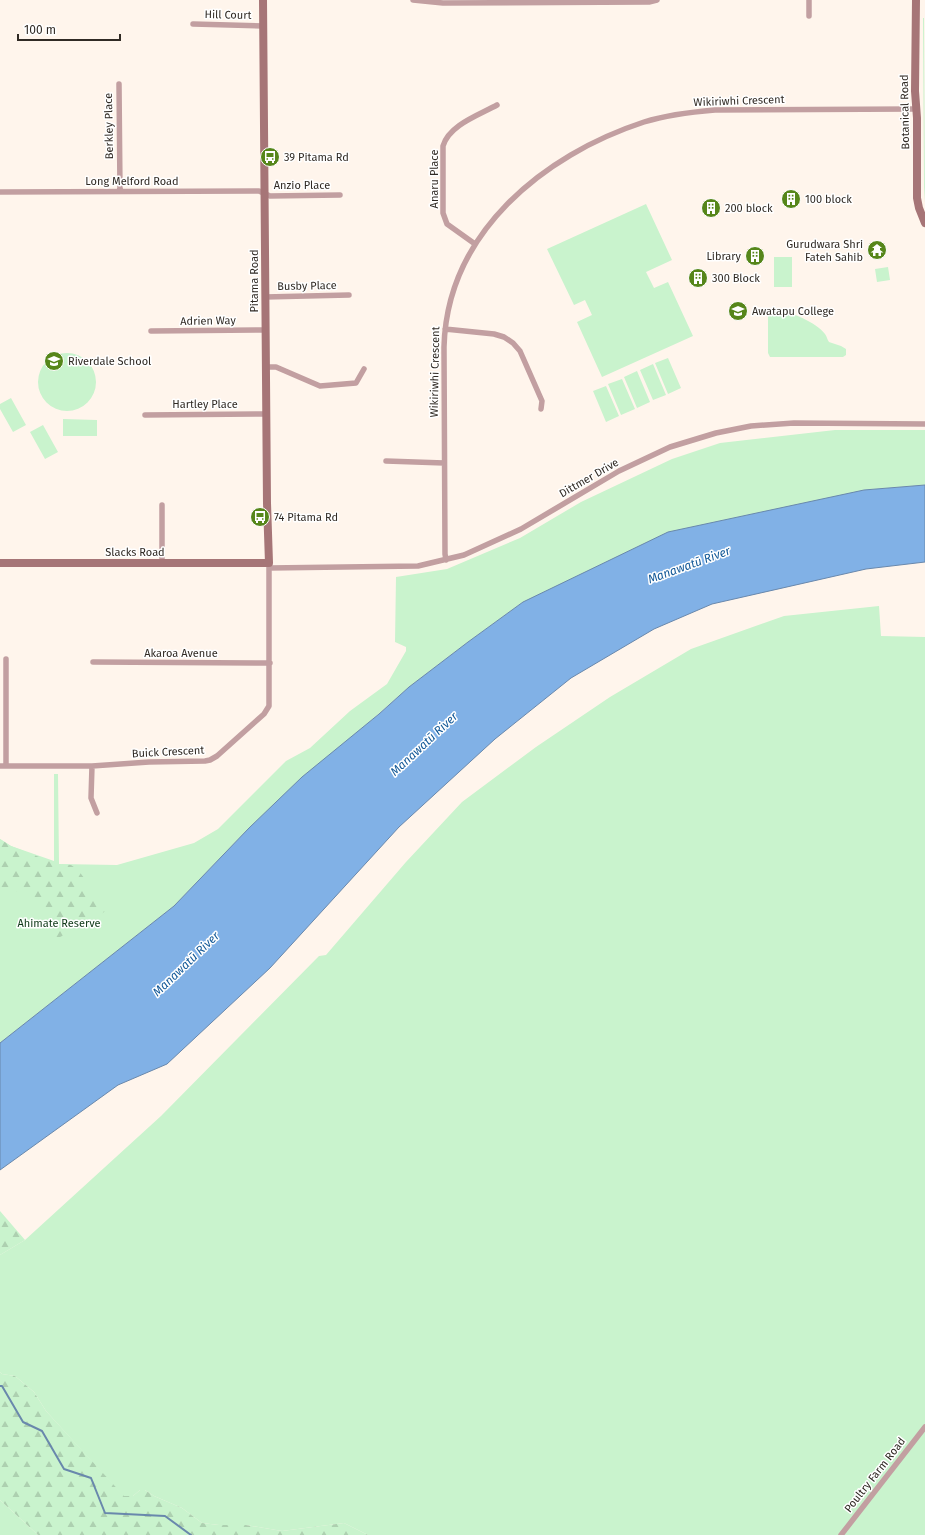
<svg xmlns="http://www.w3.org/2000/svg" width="925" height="1535" font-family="'Fira Sans',sans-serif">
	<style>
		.green { fill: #c9f3cd }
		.forest { fill: url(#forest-firs) }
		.water { fill: #81b1e6; stroke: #6988ac }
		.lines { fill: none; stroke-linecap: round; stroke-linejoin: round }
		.stream { stroke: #6988ac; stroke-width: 2 }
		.street { stroke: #c29fa1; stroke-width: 5.5 }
		.secondary { stroke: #a67577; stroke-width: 8 }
		.labels { text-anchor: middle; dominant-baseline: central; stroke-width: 3; stroke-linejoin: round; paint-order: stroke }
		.street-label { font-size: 11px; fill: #302a24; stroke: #fff }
		.poi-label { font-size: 11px; fill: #302a24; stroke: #fff; text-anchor: start }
		.park-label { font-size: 11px; fill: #0d3716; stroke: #fff }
		.water-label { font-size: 12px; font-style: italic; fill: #135998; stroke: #fff }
	</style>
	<defs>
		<pattern id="forest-firs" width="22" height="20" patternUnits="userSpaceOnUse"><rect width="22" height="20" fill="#c9f3cd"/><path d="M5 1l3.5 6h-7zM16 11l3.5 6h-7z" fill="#add0b0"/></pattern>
	</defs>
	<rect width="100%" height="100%" fill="#fff5ec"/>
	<path class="green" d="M923,18H924L925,203L924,187Z
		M646,204L672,260L646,272L654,288L668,282L693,336L602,377L577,322L592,315L585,300L574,305L547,249Z
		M774,257H792V287H774Z
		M888,267L890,280L877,282L875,269Z
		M777,310C791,312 816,322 825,334C827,337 827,339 829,342L841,346L846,349V355L843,357H770L768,353V312Z
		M38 382a29 29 0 1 1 58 0a29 29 0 1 1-58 0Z
		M668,358L681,388L668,394L655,363Z
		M653,364L666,395L653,400L640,370Z
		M637,371L650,402L637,408L624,377Z
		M622,379L635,409L621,415L608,384Z
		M606,386L619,416L606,422L593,391Z
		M11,398L26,425L13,432L0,409V404Z
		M63,419L97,420V436H63Z
		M43,425L58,452L45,459L30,432Z
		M835,430H925V485L864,490L523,602L468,642L409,687L249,828L174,906L0,1043V839L11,846L54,861V774H58L59,864L117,865L194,843L218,829L286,761L310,748L350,711L387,684L406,651V647L395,642L396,577L447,569L520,538L581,502L672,459L720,443Z
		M879,606L881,636L925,637V1535H368L344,1523L282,1531L246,1525H219L202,1523L182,1508L154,1496L145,1490H140L133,1496L124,1497L46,1411L34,1392L15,1376L2,1374L0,1372V1255L25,1240L161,1116L319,956L326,955L406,862L462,802L536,747L610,697L691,649L784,616Z
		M0,1500L38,1535H0Z"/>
	<path class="forest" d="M0,839L11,846L57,864L71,865L78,870L88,883L81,884L84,894L93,897L97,904L107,910L88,923L56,939L54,932L62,927L39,899L16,891H0Z
		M0,1211L25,1240L0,1255Z
		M0,1372L2,1374L15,1376L34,1392L46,1411L124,1496H133L140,1490H145L154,1496L182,1508L202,1523L219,1525H246L282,1531L344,1523L368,1535H38L0,1500Z"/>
	<path class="water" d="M925,485V562L866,569L712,604L654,629L571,678L495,739L399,827L270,968L167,1064L118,1085L0,1170V1043L174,906L249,828L302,777L379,714L409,687L468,642L523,602L668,532L864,490Z"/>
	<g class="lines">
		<path class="stream" d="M0,1386H2L23,1422L42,1431L64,1469L91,1478L105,1513L165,1516L191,1535"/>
		<path class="street" d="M413,0L443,3L649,2L657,0
			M809,0V16
			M193,24L263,26
			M119,84L120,191
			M0,192L259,191L270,196L340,195
			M475,244L447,224L443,213V146C449,125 479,115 497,105
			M265,297L349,295
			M445,329L494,334L504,337L513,343L520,351L542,401L541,409
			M151,331L266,330
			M266,367H276L320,386L356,383L364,369
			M145,415L266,414
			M386,461L444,463
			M162,505V563
			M446,560L445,554L444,347C447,233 543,155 644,122C667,115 691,112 715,110L915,109
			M269,568L418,566L464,555L521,529L619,471L670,447L716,433L751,426L794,423L925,424
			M93,662L270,663
			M0,766H92L149,762L205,761L210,760L217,756L264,714L269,706V565
			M6,766V659
			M92,766L91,798L97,813
			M841,1535L925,1427"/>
		<path class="secondary" d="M916,0L915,91L917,118V198L919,208L925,223
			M0,563H269L267,503L263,0"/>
	</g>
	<defs>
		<g id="bus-disc" transform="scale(1)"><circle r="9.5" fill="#56861a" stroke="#fff"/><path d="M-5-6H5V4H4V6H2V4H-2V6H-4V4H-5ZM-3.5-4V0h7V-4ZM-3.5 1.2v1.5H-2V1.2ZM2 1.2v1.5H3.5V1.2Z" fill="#fff"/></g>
		<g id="building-disc" transform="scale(1)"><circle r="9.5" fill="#56861a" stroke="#fff"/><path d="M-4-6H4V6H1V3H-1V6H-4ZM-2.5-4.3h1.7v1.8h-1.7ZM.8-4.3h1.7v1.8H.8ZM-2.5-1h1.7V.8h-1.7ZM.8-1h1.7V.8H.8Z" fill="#fff"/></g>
		<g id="temple-disc" transform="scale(1)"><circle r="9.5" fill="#56861a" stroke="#fff"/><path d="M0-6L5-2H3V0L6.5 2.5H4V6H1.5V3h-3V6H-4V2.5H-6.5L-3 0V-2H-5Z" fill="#fff"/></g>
		<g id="school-disc" transform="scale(1)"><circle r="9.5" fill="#56861a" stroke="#fff"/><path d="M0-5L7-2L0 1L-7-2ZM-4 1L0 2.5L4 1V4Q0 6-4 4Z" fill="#fff"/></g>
	</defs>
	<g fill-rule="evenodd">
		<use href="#bus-disc" x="270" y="157"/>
		<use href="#building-disc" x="791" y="199"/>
		<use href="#building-disc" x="711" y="208"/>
		<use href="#temple-disc" x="877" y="250"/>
		<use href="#building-disc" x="755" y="256"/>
		<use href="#building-disc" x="698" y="278"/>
		<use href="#school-disc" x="738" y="311"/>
		<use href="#school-disc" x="54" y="361"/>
		<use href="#bus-disc" x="260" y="517"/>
	</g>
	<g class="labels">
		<g class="street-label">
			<text transform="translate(228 15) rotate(1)">Hill Court</text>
			<text transform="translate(739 101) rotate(-2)">Wikiriwhi Crescent</text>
			<text transform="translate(905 112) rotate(-91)">Botanical Road</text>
			<text transform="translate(109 126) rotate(-91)">Berkley Place</text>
			<text transform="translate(434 179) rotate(-90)">Anaru Place</text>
			<text x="132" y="181">Long Melford Road</text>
			<text x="302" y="185">Anzio Place</text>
			<text transform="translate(254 281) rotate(-90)">Pitama Road</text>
			<text transform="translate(307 286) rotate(-1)">Busby Place</text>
			<text transform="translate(208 321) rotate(-1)">Adrien Way</text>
			<text transform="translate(435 372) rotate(-89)">Wikiriwhi Crescent</text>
			<text x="205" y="404">Hartley Place</text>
			<text transform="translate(589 478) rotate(-30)">Dittmer Drive</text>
			<text x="135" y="552">Slacks Road</text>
			<text x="181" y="653">Akaroa Avenue</text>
			<text transform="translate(168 752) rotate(-3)">Buick Crescent</text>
			<text transform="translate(875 1475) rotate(-52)">Poultry Farm Road</text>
		</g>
		<g class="poi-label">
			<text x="284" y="157">39 Pitama Rd</text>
			<text x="805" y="199">100 block</text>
			<text x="725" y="208">200 block</text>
			<text x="863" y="244" text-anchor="end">Gurudwara Shri<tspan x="863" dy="13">Fateh Sahib</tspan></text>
			<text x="741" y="256" text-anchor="end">Library</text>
			<text x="712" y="278">300 Block</text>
			<text x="752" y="311">Awatapu College</text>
			<text x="68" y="361">Riverdale School</text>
			<text x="274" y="517">74 Pitama Rd</text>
		</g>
		<g class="park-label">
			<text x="59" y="923">Ahimate Reserve</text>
		</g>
		<g class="water-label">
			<text transform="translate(689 565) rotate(-20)">Manawatū River</text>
			<text transform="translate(424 744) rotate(-43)">Manawatū River</text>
			<text transform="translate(186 964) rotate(-44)">Manawatū River</text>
		</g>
	</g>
	<path d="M18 34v6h102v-6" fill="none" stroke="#302a24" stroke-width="2"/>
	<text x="24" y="34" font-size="12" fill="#302a24" stroke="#ffffff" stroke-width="3" paint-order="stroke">100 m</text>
</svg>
